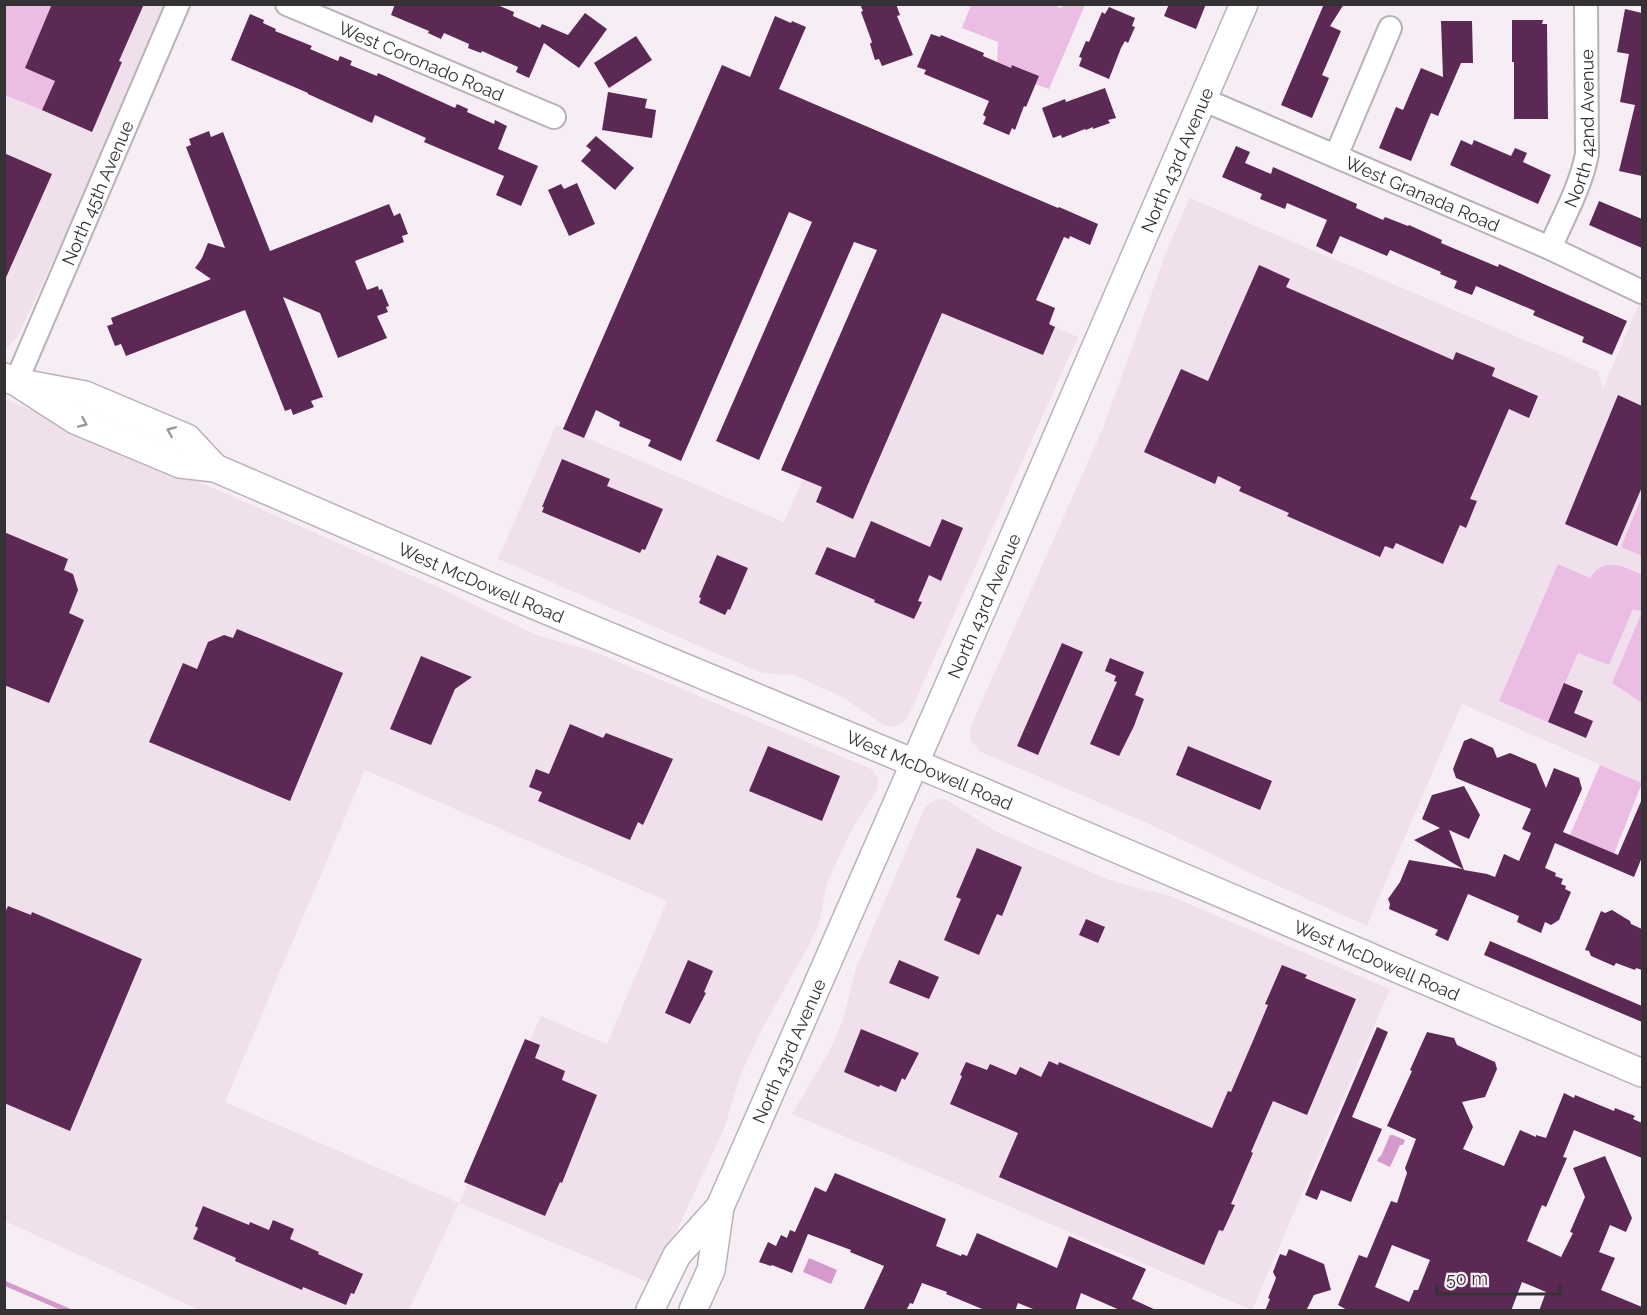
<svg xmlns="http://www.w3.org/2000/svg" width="1647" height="1315" font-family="Raleway,sans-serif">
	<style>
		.built { fill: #f0e0ec; fill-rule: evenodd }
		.green { fill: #ecbde3 }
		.water { fill: #d59acb }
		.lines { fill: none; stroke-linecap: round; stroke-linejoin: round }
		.stream { stroke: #d59acb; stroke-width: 5 }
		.building { fill: #5c2955; fill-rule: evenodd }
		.minor-casing { stroke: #bab1b8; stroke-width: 26 }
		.major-casing { stroke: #bab1b8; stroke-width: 30 }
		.minor { stroke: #fff; stroke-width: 22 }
		.major { stroke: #fff; stroke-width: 27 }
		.oneway { stroke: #9a989a }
		.labels { text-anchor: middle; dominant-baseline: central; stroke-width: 6; stroke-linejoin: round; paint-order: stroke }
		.street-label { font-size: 18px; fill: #353235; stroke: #f7eef5 }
	</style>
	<rect width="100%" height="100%" fill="#f7eef5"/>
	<path class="built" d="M4,5H166L109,141L17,338L7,347H5Z
		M1190,198L1598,371L1603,389L1639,303L1642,305V783L1462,704L1367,926L1254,875L1158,828L981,752L971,741L970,728L1103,428L1170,242Z
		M899,258L974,293L1078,337L908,717L902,724L892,727L885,726L842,697L794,675L770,674L759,672L498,559L556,425L784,522Z
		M5,399L179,473L438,587L536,635L593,651L873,770L878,778V788L849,835L827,883L819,924L808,947L761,1031L741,1074L724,1129L652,1284L459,1203L409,1310H199L5,1221ZM365,770L667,901L607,1044L541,1016L459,1203L225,1102Z
		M937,799L947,800L997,832L1112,881L1170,896L1390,989L1252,1310L792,1114L830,1050L843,1020L856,968L922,813L926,806Z"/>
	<path class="green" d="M83,4L50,11L25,68L55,81L42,110L5,95L4,5Z
		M1051,4L1060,8L1067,5H1085L1049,89L1035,84L1039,76L1013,65L1010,72L997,66L998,42L962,28L971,5Z
		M1642,496V556L1621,547Z
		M1558,564L1590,578C1604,556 1623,566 1642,575V608L1641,611L1633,609L1609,665L1578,653L1548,722L1499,701Z
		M1642,612V703L1612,683Z
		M1600,765L1642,783L1614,854L1570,835Z"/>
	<path class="water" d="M1390,1135H1393L1405,1140L1403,1145H1400L1390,1167L1377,1161L1379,1157L1381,1156Z
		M809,1258L837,1270L831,1284L803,1272Z"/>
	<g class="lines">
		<path class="stream" d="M4,1283L67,1310"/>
	</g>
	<path class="building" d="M52,4H144L119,61L122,62L92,132L42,110L55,81L25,68Z
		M395,4H495L514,12L513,16L540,28L542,24L568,35L585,13L607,29L579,68L544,43L529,78L516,72L518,67L482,51L481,53L468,48L469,44L444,33L441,39L428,33L429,31L391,15Z
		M860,4H896L900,15L897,16L913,55L882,66L879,59L875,60L870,44L872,42L861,12L863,11Z
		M1169,4H1206L1196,29L1164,16Z
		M1324,4H1344L1330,26L1341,31L1322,75L1329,78L1312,118L1281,105Z
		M1109,7L1135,18L1132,26L1135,27L1128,43L1125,41L1121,48L1109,79L1079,66L1082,58L1079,57L1086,41L1089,42L1102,12L1105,14Z
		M1625,9L1642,13V176L1619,171L1635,105L1620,102L1629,54L1617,52Z
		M250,14L264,20L263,23L276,29L275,31L312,46L310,49L338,61L340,56L352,61L350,65L377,76L378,73L455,108L457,104L468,109L467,112L494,124L495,120L507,126L498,149L538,166L521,206L496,195L504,176L424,142L426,138L375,115L372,123L308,94V93L231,60Z
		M775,16L791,23L792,21L806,27L779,89L1058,208L1059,207L1098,224L1090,245L1070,236L1069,239L1064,237L1036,300L1055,308L1049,324L1055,327L1043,355L942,313L853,519L816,502L822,487L781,470L877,250L854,242L759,460L716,441L812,222L789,212L681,461L648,446L651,440L619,426L620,422L596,410L584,438L563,429L722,65L750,77Z
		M1512,20H1543L1542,24H1547L1548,119H1514V62H1512Z
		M1441,21H1472L1473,63H1461L1438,116L1431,113L1411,161L1379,148L1396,107L1403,110L1421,68L1443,77Z
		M931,34L940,37L941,35L984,53L983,56L1011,68L1012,65L1039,76L1026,107L1024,106L1015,130L1012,128L1009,135L983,124L986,117L983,115L989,101L924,74L926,70L917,67Z
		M636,36L652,60L609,88L594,63Z
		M1105,88L1116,118L1108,120L1110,123L1093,129V127L1086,130L1085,129L1062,138L1061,135L1053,138L1042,108L1065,99L1066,102Z
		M608,92L647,99L645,108L656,110L652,138L602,130Z
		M209,131L211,137L223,132L270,251L389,204L394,216L400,213L408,234L402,236L404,242L355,261L367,290L378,286L379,290L382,289L389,306L386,307L388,312L377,316L387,338L338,358L320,313L283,297L323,397L311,401L314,407L293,415L291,409L285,411L245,310L126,356L121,344L115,346L107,326L113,324L111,318L211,279L195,268L202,258L208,243L225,248L186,147L191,145L189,139Z
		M596,136L634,168L615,190L581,161L591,150L586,146Z
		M1461,140L1472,145L1474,140L1511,156L1515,148L1527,153L1523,162L1551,175L1538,204L1450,165Z
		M1236,146L1250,152L1245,163L1271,174L1273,167L1357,204L1356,208L1383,220L1385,217L1408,226L1409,225L1442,240L1441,243L1498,267L1499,264L1627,321L1612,355L1582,342L1584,337L1533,315L1535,311L1476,286L1472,295L1454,288L1457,281L1440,274L1441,272L1390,250L1387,256L1340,236L1332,254L1316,246L1327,220L1287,203L1285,209L1260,199L1262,194L1222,177Z
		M4,153L52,174L4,282Z
		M577,183L595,224L569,236L548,190L561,184L564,189Z
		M1599,201L1642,219V248L1589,225Z
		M1259,265L1290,279L1286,287L1453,360L1456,352L1495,368L1492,376L1538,396L1529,418L1509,409L1470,499L1477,501L1466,528L1460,525L1443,564L1396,543L1393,549L1385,546L1380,557L1287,516L1289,513L1239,491L1241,487L1218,476L1215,484L1144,452L1181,369L1208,381Z
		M1618,395L1642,406V487L1617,546L1565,524Z
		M562,459L610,479L607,486L663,509L645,550L642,549L640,553L542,512L544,507H542Z
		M942,519L963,528L941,581L929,575L918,601L922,602L914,619L874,602L875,600L815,574L827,547L855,558L871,521L930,547Z
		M4,532L68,559L64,570L73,574L78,590L69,613L84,620L49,703L4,685Z
		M717,555L748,568L730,610L728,609L725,615L699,603L701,598L699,597Z
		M237,629L343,673L290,801L149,742L183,663L197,669L208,642L224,635L233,638Z
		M1062,643L1083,652L1038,755L1017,746Z
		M421,656L472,677L455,689L431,745L390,729Z
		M1110,658L1144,672L1135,695L1144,699L1134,726L1119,756L1090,744L1117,682L1114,681L1116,676L1105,671Z
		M1564,683L1583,691L1574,713L1593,721L1586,738L1548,722Z
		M570,724L603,738L606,733L673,759L643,825L638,822L630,840L538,801L542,792L529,787L536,769L549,774Z
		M1471,738L1493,748L1497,758L1510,753L1536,764L1546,788L1554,768L1579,778L1582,789L1563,832L1618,855L1642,799V857L1634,877L1555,843L1545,868L1556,873L1555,876L1563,879L1561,884L1566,886L1565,889L1571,892L1559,920L1551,925L1545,922L1541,933L1517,922L1519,916L1468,894L1448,941L1435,935L1438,930L1389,909L1390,904L1388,899L1400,882L1409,860L1463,869L1414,840L1440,828L1422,819L1432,795L1464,786L1480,815L1469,839L1449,830L1464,870L1487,874L1495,877L1504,854L1519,861L1531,833L1522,829L1531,809L1456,778L1453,769L1464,741Z
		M768,746L840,776L822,821L749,791Z
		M1188,746L1272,781L1260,810L1176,775Z
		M977,848L1022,867L1002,916L997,914L979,955L944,940L961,899L956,897Z
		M8,906L31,915L32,912L142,959L70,1131L4,1103V915Z
		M1612,910L1630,921L1631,924L1642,929V970L1636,968L1635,970L1616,963L1614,966L1591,956L1589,951L1585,950L1601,911L1605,913Z
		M1086,919L1105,927L1098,943L1079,935Z
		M1490,941L1642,1006V1022L1484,955Z
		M688,960L713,971L704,992L706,993L690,1024L665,1013Z
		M899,960L939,977L929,999L889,983Z
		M1282,965L1307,975L1305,978L1356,999L1307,1115L1273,1101L1251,1152L1253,1153L1231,1204L1235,1205L1223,1231L1219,1230L1204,1265L999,1177L1018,1133L950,1104L962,1076L960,1075L966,1062L987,1070L990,1064L1016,1075L1020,1067L1041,1077L1049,1061L1058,1065L1059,1062L1212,1128L1228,1091L1231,1092L1255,1036L1268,1005L1265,1004Z
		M1377,1027L1388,1032L1352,1117L1382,1129L1351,1202L1321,1190L1317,1200L1305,1195Z
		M861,1029L919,1053L905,1080L902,1078L896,1092L880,1085L879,1087L844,1072Z
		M1427,1032L1454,1038L1457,1045L1495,1062L1497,1069L1485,1097L1462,1102L1473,1127L1463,1149L1504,1166L1520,1130L1536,1137V1135L1546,1138L1564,1093L1574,1098L1575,1095L1614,1111L1615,1108L1635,1116L1633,1119L1642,1123V1158L1574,1130L1563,1157L1567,1158L1546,1207L1542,1205L1527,1241L1561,1257L1573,1233L1570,1232L1585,1197L1573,1168L1605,1156L1632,1218L1626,1232L1610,1225L1599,1252L1615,1258L1601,1290L1642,1307V1311H1539L1546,1292L1522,1282L1511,1311H1349L1338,1305L1359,1255L1367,1258L1391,1201L1397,1203L1407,1173L1405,1168L1416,1139L1387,1126L1412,1071L1410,1070ZM1392,1245L1430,1260L1418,1290H1414L1409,1302L1375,1287Z
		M525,1039L540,1045L535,1058L565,1071L562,1080L597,1095L562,1183L560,1182L545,1216L464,1182Z
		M835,1173L946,1219L936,1246L961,1256L962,1254L967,1256L977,1233L1057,1268L1069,1236L1146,1269L1132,1299L1158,1311H1122L1081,1293L1075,1311H1038L1018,1303L1015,1311H987L946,1294L947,1292L922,1283L913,1304L910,1303L906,1311H863L884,1266L850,1252L851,1250L808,1234L792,1273L772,1265L771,1266L759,1262L768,1242L776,1246L781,1235L787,1238L790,1230L795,1232L815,1187L826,1192Z
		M203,1206L249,1225L250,1222L269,1230L273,1220L294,1229L290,1239L319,1252L318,1254L363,1274L354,1294L351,1293L346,1305L303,1287L302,1290L235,1261L236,1258L193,1239L198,1228L195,1226Z
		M1289,1249L1324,1264L1331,1290L1314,1295L1306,1311H1265L1270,1299L1268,1298L1276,1278L1273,1272L1280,1254L1286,1256Z"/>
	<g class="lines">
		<g class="minor-casing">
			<g id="minor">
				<path id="s1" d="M287,4L554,117"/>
				<path id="s2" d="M1202,99L1550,248L1642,292"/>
				<path d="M1336,156L1390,28"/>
				<path id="s3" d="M1550,248C1563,218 1581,186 1587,154L1586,4"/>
				<path id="s4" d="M16,382L178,4"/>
			</g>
		</g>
		<g class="major-casing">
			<g id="major">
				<path id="s5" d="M4,377L16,382L75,420L180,464L215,468L498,590L955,780L1642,1073"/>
				<path d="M32,385L85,395L187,438L215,468"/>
				<path d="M650,1310L677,1255L720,1207"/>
				<path id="s6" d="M693,1310L711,1270L720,1207L998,573L1244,4"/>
			</g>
		</g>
		<use href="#minor" class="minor"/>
		<use href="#major" class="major"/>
	</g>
	<defs><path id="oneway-chevron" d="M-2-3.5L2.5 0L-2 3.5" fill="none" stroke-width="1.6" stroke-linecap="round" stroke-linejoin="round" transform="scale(1.5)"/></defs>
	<g class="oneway">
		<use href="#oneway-chevron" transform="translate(83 423) rotate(23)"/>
		<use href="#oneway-chevron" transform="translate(171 431) rotate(-157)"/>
	</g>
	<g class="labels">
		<g class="street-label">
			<text stroke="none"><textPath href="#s1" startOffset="146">West Coronado Road</textPath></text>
			<text stroke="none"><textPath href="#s3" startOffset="126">North 42nd Avenue</textPath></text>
			<text stroke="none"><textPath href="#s6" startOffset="1250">North 43rd Avenue</textPath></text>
			<text stroke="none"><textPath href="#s4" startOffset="206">North 45th Avenue</textPath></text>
			<text stroke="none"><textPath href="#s2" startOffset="240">West Granada Road</textPath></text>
			<text stroke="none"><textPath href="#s5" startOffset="522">West McDowell Road</textPath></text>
			<text stroke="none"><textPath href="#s6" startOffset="764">North 43rd Avenue</textPath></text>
			<text stroke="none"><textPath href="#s5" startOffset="1008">West McDowell Road</textPath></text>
			<text stroke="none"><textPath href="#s5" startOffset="1494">West McDowell Road</textPath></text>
			<text stroke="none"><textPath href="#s6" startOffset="278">North 43rd Avenue</textPath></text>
		</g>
	</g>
	<rect width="1647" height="1315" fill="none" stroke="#353235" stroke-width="12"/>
	<path d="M1437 1285v9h123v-9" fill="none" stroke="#353235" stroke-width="3"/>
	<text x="1446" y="1285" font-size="18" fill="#353235" stroke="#f7eef5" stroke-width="4.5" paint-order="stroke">50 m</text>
</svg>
